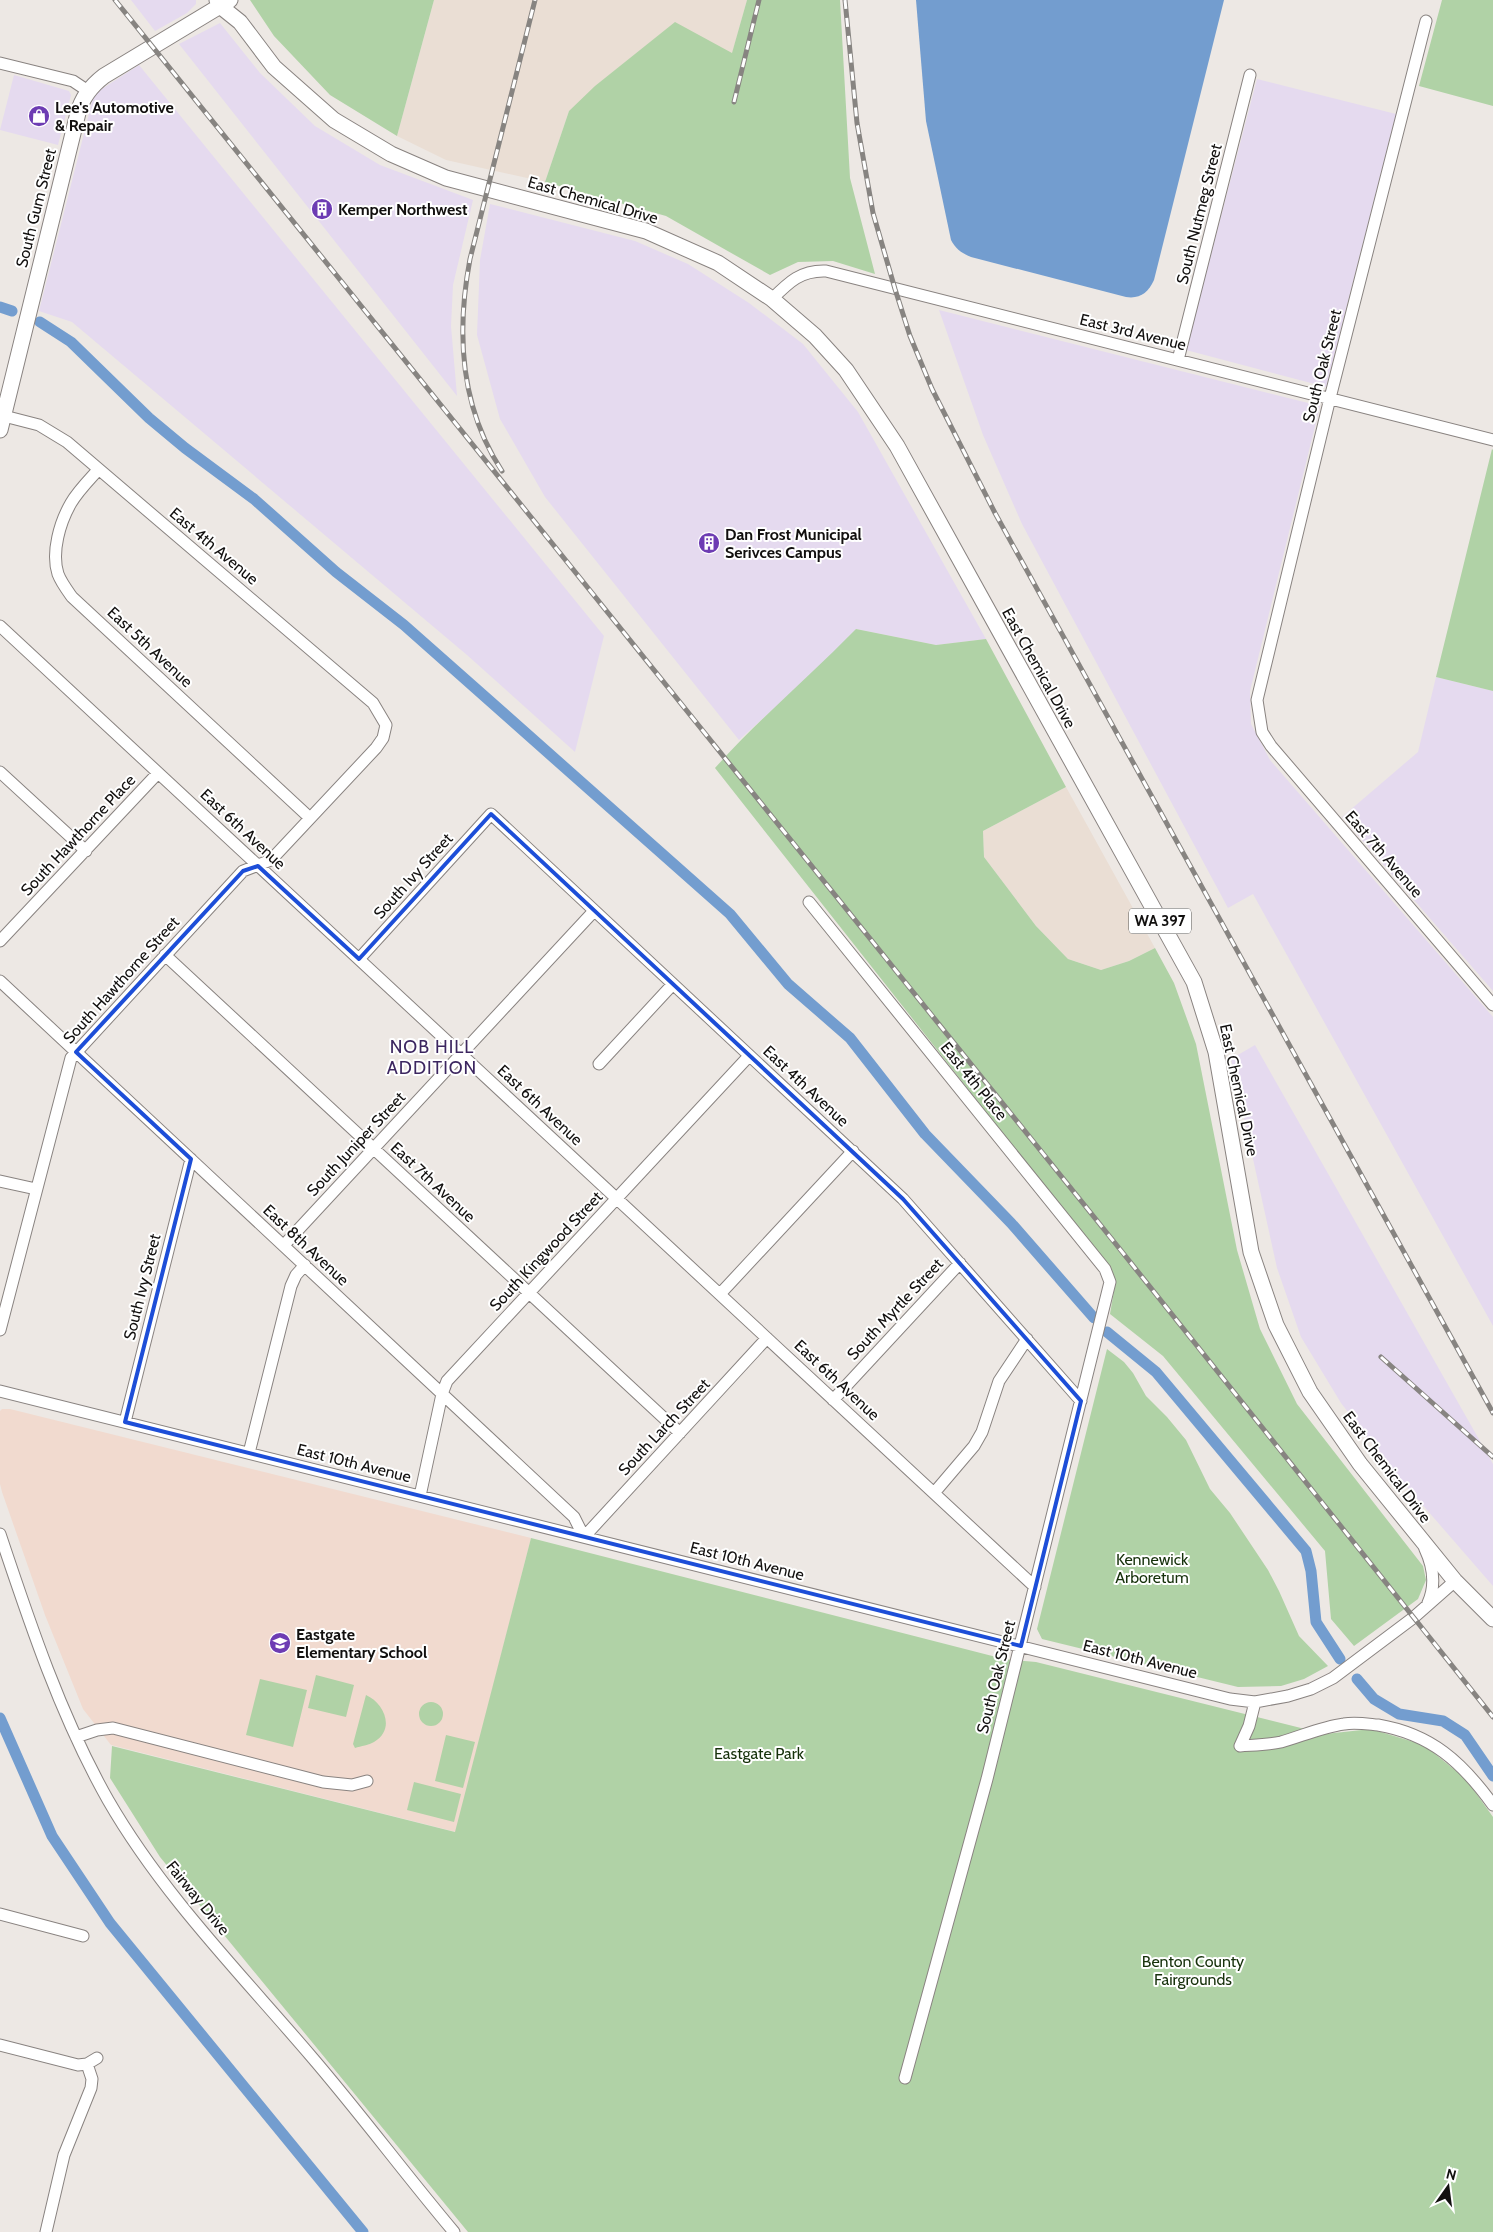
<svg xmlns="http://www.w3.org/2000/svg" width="1493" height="2232" font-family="Cabin,sans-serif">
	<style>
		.commercial { fill: #e5daef }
		.built { fill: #eaded4 }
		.education { fill: #f1dacf }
		.green { fill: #b0d2a6 }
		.water { fill: #739dcf }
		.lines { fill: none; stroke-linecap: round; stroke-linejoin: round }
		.canal { stroke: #739dcf; stroke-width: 11 }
		.minor-casing { stroke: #898380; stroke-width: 13 }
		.major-casing { stroke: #898380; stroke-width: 17 }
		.minor { stroke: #fff; stroke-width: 11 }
		.major { stroke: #fff; stroke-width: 15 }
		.rail-casing { stroke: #878481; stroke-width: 5 }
		.rail { stroke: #fff; stroke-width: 3; stroke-dasharray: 9; stroke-linecap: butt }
		.marked { fill: none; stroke: #1d4ed8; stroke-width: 4; stroke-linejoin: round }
		.labels { text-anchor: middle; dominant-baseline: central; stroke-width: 4; stroke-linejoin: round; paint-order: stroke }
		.shield { fill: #fff; stroke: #595857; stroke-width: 1 }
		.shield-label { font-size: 15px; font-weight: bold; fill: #12100f }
		.poi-label { font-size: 16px; font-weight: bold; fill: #12100f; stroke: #fff; text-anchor: start }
		.street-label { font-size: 16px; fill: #12100f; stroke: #fff }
		.park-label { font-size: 16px; fill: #16310b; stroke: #fff }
		.neighbourhood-label { font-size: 18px; letter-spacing: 1px; fill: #3c2660; stroke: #fff }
	</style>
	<rect width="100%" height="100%" fill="#ede8e4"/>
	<path class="commercial" d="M131,0H196V4L187,13L155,31Z
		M220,23L260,73L315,126L380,165L473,200L453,285L451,326L457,396L179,44Z
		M139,65L604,636L575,752L467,655L72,322L39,311L94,94Z
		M14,75L69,91L71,95L58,145L0,130Z
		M1257,79L1396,114L1326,387L1186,350Z
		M490,204L635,241L688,264L749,303L803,344L858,412L986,639L936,645L856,629L817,670L739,740L545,497L500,419L477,335L480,260Z
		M939,310L1320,406L1250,691L1251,724L1270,760L1493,1017V1326L1253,894L1228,908L1022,524L983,435Z
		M1436,677L1493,691V991L1342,817L1418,752Z
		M1255,1045L1493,1464V1586L1394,1472L1341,1403L1301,1337L1277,1268L1231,1059Z"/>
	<path class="built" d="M434,0H747L732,54L569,111L545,182L446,160L397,136Z
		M1066,787L1155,948L1129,961L1101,970L1068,959L1036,926L984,857L983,831Z"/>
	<path class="education" d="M2,1409H10L531,1538L456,1832L111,1745L83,1709L45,1615L2,1492L0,1484V1411Z"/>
	<path class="green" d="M250,0H434L397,136L330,95L274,36Z
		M747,0H840L850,178L875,274L833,261L798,262L770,275L666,216L545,182L569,111L595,86L675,22L732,53Z
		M1442,0H1493V106L1419,86Z
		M1492,449L1493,450V691L1436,677Z
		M856,629L936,645L986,639L1066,787L983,831L984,857L1036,926L1068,959L1101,970L1129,961L1155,948L1174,983L1196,1044L1237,1250L1260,1329L1297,1404L1423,1566L1426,1580L1418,1599L1354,1646L1331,1619L1325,1551L1163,1356L1110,1314L1115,1285L1109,1268L715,768C759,719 810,676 856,629Z
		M1107,1349L1124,1362L1133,1373L1146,1396L1167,1417L1186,1440L1210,1489L1230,1513L1268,1570L1279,1591L1299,1636L1328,1666L1304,1679L1281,1686L1238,1687L1042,1639L1037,1629Z
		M531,1538L1004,1659L1036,1662L1325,1734L1371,1729L1424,1745L1466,1779L1493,1817V2232H468L160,1857L110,1778L112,1746L455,1832Z
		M316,1675L354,1685L346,1717L308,1708Z
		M260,1679L307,1690L293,1747L246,1735Z
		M366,1695C384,1703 396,1729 374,1742C369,1745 361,1746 355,1748L353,1744Z
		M419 1714a12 12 0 1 1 24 0a12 12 0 1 1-24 0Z
		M446,1735L475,1742L463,1788L435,1781Z
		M414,1782L461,1794L454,1822L407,1810Z"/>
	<path class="water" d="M916,0H1224L1154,280C1148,293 1140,299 1126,297L971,257C961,253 956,249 951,240L926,121Z"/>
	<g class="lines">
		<path class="canal" d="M0,307L12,311
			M40,322L71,342L149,418L185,448L254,499L336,572L404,625L730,914L788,984L850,1038L925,1134L1011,1223L1094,1318
			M1107,1332L1156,1372L1306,1551L1311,1571L1316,1622L1340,1659
			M1357,1679L1374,1699L1399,1714L1443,1721L1465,1735L1493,1776
			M0,1718L52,1836L110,1923L363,2232"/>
		<g class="minor-casing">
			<path id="minor" d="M1426,21L1330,398L1257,700L1262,732L1271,746L1493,1005
				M0,63L73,81L88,91
				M772,299C789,282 801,270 826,271L1493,440
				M1178,360L1250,75
				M98,470C89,480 78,491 71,503C60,522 51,552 58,574C61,582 67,590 72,597L310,818
				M0,626L1035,1587
				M0,772L86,851
				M809,902L1105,1269L1110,1282L987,1779L905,2078
				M0,941L158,773
				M165,955L680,1433
				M359,959L491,814L903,1199L1081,1401
				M0,981L574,1517L584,1537L767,1338
				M599,1064L673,984
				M0,1181L36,1189
				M284,1245L594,911
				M720,1294L853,1151
				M0,1330L71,1058L243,871L271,860L376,748L383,738L386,725L373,703L67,442L39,425L4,416
				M0,1391L1230,1699L1255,1702L1288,1696L1311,1689L1333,1678L1413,1618L1455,1581
				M833,1400L960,1263
				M125,1422L191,1159
				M249,1453L291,1286L296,1275L305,1265
				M934,1493L974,1446L982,1432L999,1381L1027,1339
				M420,1496L442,1394L447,1381L749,1056
				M0,1534C30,1624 61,1717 108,1800C162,1894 240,1973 310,2055C360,2113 405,2174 454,2232
				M1425,1549C1433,1566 1436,1585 1428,1603
				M1255,1702L1249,1726L1240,1746C1254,1745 1268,1745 1281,1742C1302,1736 1322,1727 1344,1724C1355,1722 1367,1724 1378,1725C1431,1734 1462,1762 1493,1805
				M76,1737L97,1730L113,1728L323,1782L352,1785L367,1781
				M0,1914L83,1936
				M0,2045L78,2065L87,2064L97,2058
				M46,2232L64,2155L91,2088L92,2079L87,2064"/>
		</g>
		<g class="major-casing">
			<path id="major" d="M217,0L220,6L240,22L274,67L334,120L391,154L446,178L646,231L718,263L772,299L815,336L846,370L897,446L1194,982L1216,1052L1251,1252L1276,1325L1310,1392L1360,1464L1455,1581L1493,1619
				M0,430L78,113C82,97 91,86 104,76L230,0"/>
		</g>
		<use href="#minor" class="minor"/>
		<use href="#major" class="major"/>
		<g class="rail-casing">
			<path id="rail" d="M115,0L1119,1248L1493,1717
				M845,0L857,123L873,213L895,289L910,336L932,389L995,513L1493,1413
				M734,102L759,0
				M502,471C460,407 456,333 470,259L535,0
				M1381,1357L1493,1457"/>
		</g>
		<use href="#rail" class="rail"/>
	</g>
	<path class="marked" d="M491,814L903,1199L1081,1401L1021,1646L125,1422L191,1159L76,1052L243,871L258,866L359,959Z"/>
	<defs>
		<g id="shop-disc" transform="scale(1.125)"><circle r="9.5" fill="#6d3cb3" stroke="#fff"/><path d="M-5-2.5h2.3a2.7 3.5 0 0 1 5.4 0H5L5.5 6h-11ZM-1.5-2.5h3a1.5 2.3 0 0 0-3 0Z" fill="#fff"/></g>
		<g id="building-disc" transform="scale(1.125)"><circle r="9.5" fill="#6d3cb3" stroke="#fff"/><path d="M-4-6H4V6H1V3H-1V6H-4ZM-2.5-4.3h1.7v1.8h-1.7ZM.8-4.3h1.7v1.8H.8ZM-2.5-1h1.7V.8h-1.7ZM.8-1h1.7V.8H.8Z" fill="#fff"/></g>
		<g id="school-disc" transform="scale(1.125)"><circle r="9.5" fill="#6d3cb3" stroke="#fff"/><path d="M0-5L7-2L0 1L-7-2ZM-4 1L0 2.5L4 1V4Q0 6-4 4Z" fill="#fff"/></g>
	</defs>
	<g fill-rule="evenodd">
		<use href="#shop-disc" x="39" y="116"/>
		<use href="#building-disc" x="322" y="209"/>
		<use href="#building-disc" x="709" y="543"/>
		<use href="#school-disc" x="280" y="1643"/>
	</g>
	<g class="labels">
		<rect class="shield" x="1129" y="908.5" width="62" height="25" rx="4"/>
		<g class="shield-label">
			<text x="1160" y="921">WA 397</text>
		</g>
		<g class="poi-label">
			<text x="55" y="107">Lee's Automotive<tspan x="55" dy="18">&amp; Repair</tspan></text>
			<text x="338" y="209">Kemper Northwest</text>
			<text x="725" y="534">Dan Frost Municipal<tspan x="725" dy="18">Serivces Campus</tspan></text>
			<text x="296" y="1634">Eastgate<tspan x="296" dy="18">Elementary School</tspan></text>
		</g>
		<g class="street-label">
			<text transform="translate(593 200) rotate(16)">East Chemical Drive</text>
			<text transform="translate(36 208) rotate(-76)">South Gum Street</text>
			<text transform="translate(1199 214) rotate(-76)">South Nutmeg Street</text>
			<text transform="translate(1133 332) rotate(14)">East 3rd Avenue</text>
			<text transform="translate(1322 366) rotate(-76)">South Oak Street</text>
			<text transform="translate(214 546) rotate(40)">East 4th Avenue</text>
			<text transform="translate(150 647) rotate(43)">East 5th Avenue</text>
			<text transform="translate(1039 668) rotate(61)">East Chemical Drive</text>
			<text transform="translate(243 829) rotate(43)">East 6th Avenue</text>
			<text transform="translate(78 835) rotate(-47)">South Hawthorne Place</text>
			<text transform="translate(1384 854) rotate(49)">East 7th Avenue</text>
			<text transform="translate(413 876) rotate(-48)">South Ivy Street</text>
			<text transform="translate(121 980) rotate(-48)">South Hawthorne Street</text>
			<text transform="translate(974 1081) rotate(51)">East 4th Place</text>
			<text transform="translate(806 1086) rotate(43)">East 4th Avenue</text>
			<text transform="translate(1239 1090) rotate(78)">East Chemical Drive</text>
			<text transform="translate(540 1105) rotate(43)">East 6th Avenue</text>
			<text transform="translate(356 1144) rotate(-47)">South Juniper Street</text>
			<text transform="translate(433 1182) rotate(43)">East 7th Avenue</text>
			<text transform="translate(306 1245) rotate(43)">East 8th Avenue</text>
			<text transform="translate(546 1251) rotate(-47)">South Kingwood Street</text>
			<text transform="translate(142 1287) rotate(-76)">South Ivy Street</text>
			<text transform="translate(895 1309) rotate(-47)">South Myrtle Street</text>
			<text transform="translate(837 1380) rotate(43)">East 6th Avenue</text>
			<text transform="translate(664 1427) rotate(-47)">South Larch Street</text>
			<text transform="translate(354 1463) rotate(14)">East 10th Avenue</text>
			<text transform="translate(1387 1467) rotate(53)">East Chemical Drive</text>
			<text transform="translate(747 1561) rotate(14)">East 10th Avenue</text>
			<text transform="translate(1140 1659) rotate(14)">East 10th Avenue</text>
			<text transform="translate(996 1677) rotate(-76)">South Oak Street</text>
			<text transform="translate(198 1898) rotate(51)">Fairway Drive</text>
		</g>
		<g class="park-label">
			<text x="1152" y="1559">Kennewick<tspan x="1152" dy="18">Arboretum</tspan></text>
			<text x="759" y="1753">Eastgate Park</text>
			<text x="1193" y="1961">Benton County<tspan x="1193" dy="18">Fairgrounds</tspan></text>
		</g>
		<g class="neighbourhood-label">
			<text x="432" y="1047">NOB HILL<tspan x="432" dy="21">ADDITION</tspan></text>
		</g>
	</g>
	<g transform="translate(1448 2187) rotate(14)" stroke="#ffffff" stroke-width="4" paint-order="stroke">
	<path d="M0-4L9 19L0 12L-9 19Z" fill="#12100f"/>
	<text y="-8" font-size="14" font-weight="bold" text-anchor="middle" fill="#12100f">N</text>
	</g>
</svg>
